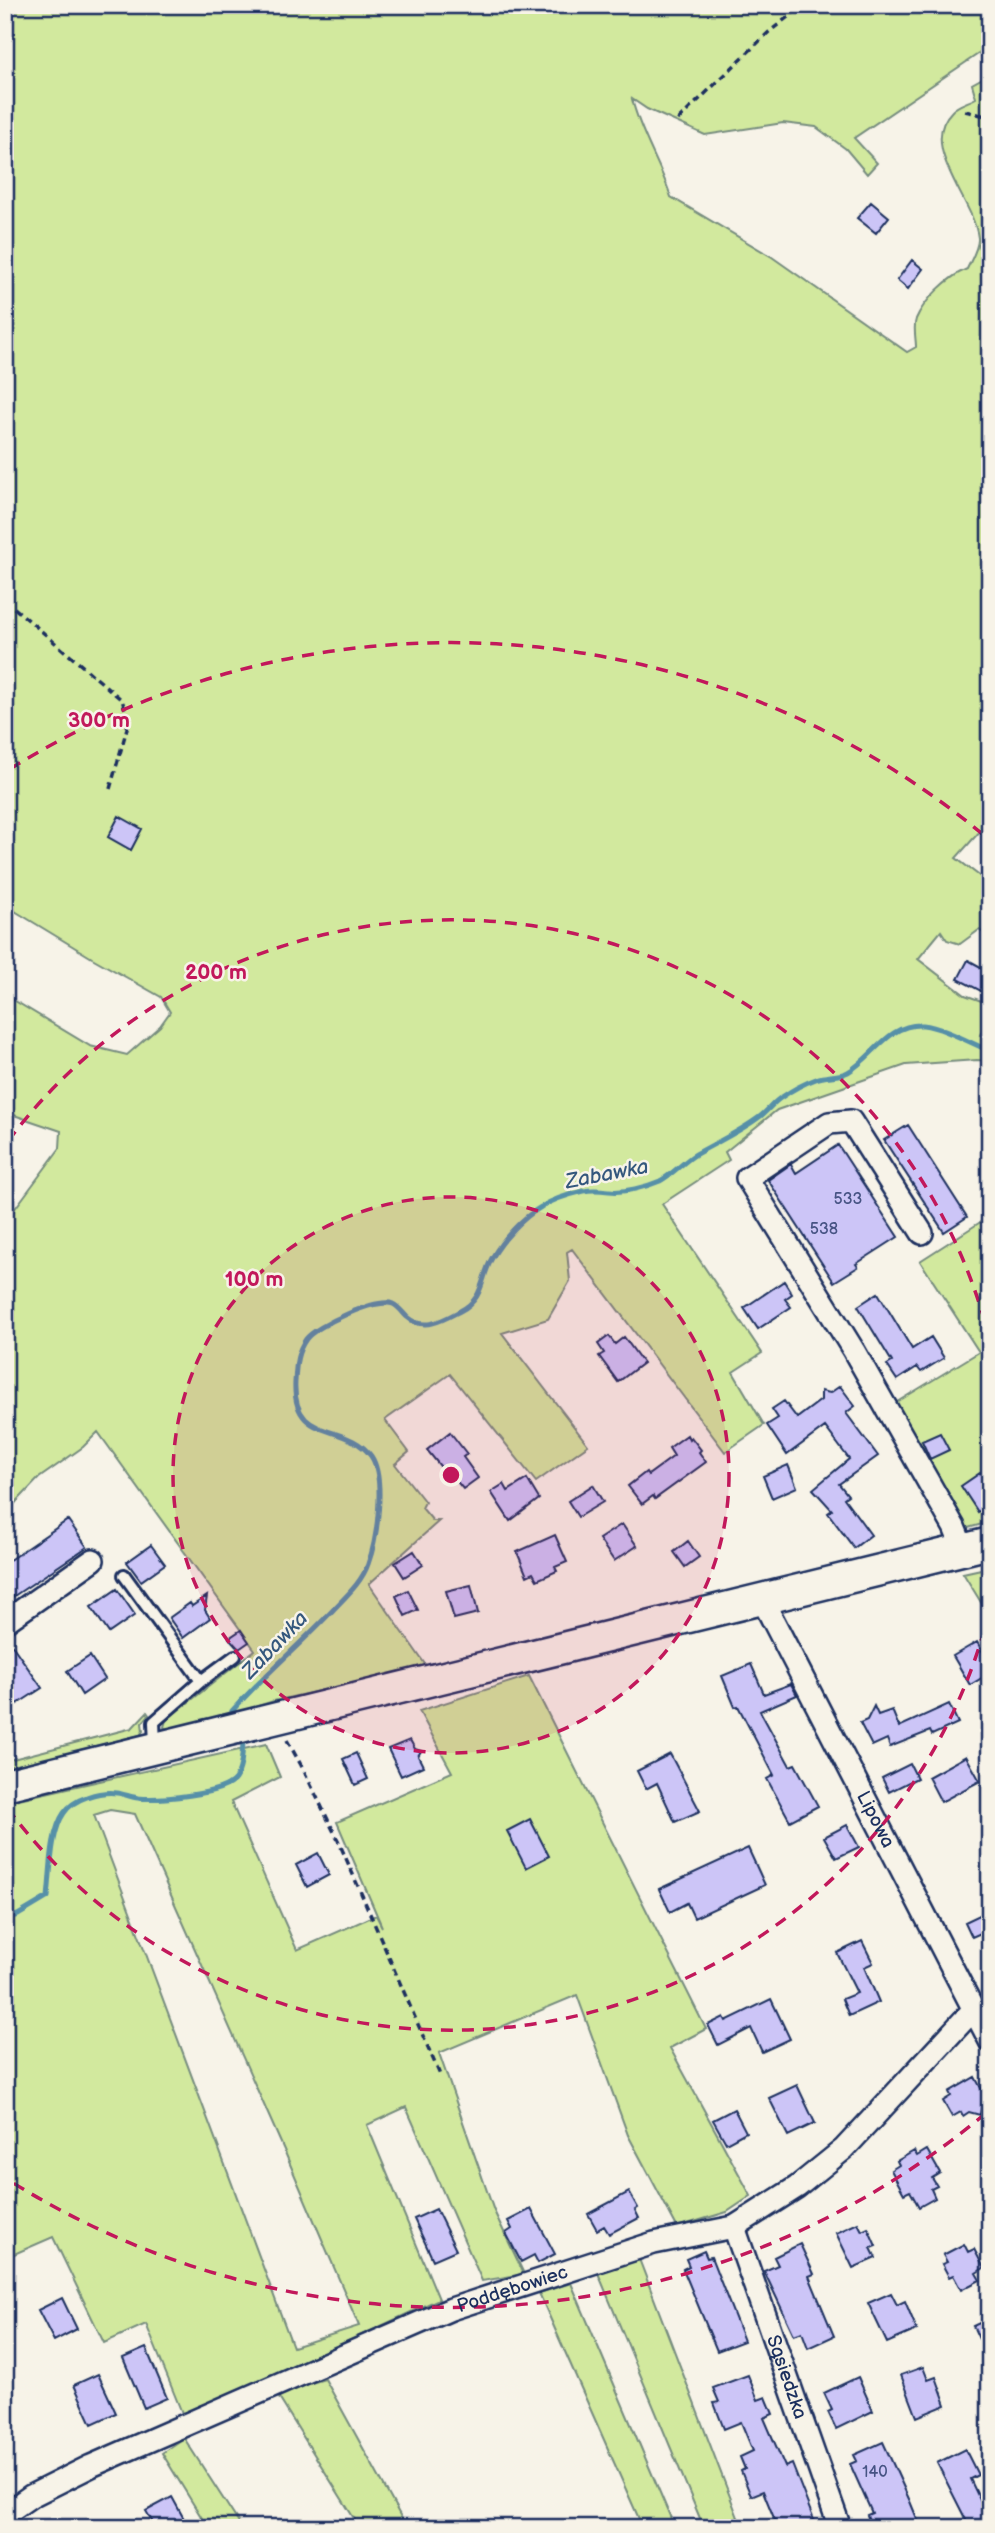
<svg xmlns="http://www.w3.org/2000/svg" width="995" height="2533" font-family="'Balsamiq Sans',sans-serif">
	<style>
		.green { fill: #d2e99e; stroke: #768c7e; stroke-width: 2; fill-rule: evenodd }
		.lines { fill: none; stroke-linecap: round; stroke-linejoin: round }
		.stream { stroke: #5790a8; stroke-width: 5 }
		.building { fill: #ccc5f7; stroke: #1b2f5e; stroke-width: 2 }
		.lane-casing { stroke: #1b2f5e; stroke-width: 16 }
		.street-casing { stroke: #1b2f5e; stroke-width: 26 }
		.secondary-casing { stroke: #1b2f5e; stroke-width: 35 }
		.path { stroke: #1b2f5e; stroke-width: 3.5; stroke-dasharray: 7 5; stroke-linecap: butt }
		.lane { stroke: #f7f3e8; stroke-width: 10 }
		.street { stroke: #f7f3e8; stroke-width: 21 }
		.secondary { stroke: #f7f3e8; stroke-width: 30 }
		.ring { fill: none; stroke: #c2185b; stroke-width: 3.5; stroke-dasharray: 12 9 }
		.labels { text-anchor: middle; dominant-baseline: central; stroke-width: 5; stroke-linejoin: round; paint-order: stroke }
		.number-label { font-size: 16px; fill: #475484 }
		.street-label { font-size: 19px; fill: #1b2f5e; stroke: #f7f3e8 }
		.water-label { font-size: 21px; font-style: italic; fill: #34577d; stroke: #f7f3e8 }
		.centre { fill: #c2185b; stroke: #f7f3e8; stroke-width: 3.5 }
		.ring-label { font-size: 21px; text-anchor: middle; font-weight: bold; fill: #c2185b; stroke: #f7f3e8; stroke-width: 5; stroke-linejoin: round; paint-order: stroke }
	</style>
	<rect width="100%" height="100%" fill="#f7f3e8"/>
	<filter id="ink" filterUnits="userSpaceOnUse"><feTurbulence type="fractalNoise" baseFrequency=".0143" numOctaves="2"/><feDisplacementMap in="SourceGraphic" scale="14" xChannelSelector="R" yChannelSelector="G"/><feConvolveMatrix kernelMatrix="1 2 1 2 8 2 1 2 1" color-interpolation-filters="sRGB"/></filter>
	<g filter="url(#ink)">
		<path class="green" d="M5,5H990V46L854,138L877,163L867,174L846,149L816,127L783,123L705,135L647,109L632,99C640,133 660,163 671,197L772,257L907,352L916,347C916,339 913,327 916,319C924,300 948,277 967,269C971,260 979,247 978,238C974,200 917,146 952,111C957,105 969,102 976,98L972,84L990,74V820L956,858L990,884V937L979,930L960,944L947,940L941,931L918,959L965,995L990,1004V1013L980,1035L990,1039V1061L977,1060L906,1065L777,1110L725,1152L729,1160L662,1204L762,1353L733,1372L764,1425L725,1452L572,1249L567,1252L570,1281L548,1319L502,1333L588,1445L536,1482L450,1374L385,1420L409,1452L395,1464L425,1502L422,1508L433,1521H439L369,1584L427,1667L274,1701L173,1732L164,1727L166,1720L255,1650L98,1432L83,1447L39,1478L5,1514V1222L60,1148L61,1131L5,1112V995L90,1046L127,1055L160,1026L170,1012L161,997L92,958L5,905Z
			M982,1221L990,1233V1522L964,1529L892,1405L979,1352L920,1261Z
			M990,1567V1617L963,1573Z
			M529,1676L706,2029L670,2048L751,2196L727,2212L677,2227L628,2135L577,1995L439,2053L494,2211L524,2274L482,2281L406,2107L367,2125L439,2299L184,2418L146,2324L104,2343L53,2237L5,2258V1802L266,1744L280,1777L231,1802L297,1950L376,1915L382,1927L337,1822L452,1772L419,1711ZM110,1810L135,1814L284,2150L359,2326L293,2347L94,1815Z
			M147,1712L149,1715L142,1723L143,1731L140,1735L5,1769V1761L132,1728Z
			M639,2259L742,2528H704L598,2273Z
			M571,2283L675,2528H643L539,2293Z
			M325,2379L407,2528H360L276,2393Z
			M184,2438L242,2528H208L162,2453Z"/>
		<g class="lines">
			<path class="stream" d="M232,1711C264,1675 300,1645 333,1610C346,1596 362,1582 368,1564C377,1540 386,1478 371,1456C346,1421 292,1444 295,1382C296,1366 296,1353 306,1339C315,1326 378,1297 393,1304C398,1306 403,1313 407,1317C424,1332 443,1320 460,1311C485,1298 480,1279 492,1258C503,1239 522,1218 541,1207C552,1200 571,1194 584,1191C592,1189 601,1190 609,1191C624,1193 646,1187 660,1181C673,1174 684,1161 696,1154C717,1142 739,1132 758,1118C767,1112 773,1102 782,1097C792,1090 805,1083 816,1079C826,1075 839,1077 848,1072C874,1057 888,1023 923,1025C942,1027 971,1043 990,1051
				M5,1919L18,1915L48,1897C51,1873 50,1833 64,1813C74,1798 100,1791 117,1793C124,1794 131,1797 138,1798C157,1800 224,1795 235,1779C242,1769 242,1755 243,1743"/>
		</g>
		<path class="building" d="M871,202L889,217L876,233L857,218Z
			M912,260L923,269L908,289L897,280Z
			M119,816L142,829L131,850L108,837Z
			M968,960L990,972L981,991L958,979Z
			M908,1125L967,1217L944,1232L884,1140Z
			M838,1145L898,1237L856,1264L858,1267L834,1282L768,1180L791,1164L796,1173Z
			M784,1281L792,1294L785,1299L791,1307L758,1329L744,1308Z
			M878,1293L912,1349L931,1337L944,1358L921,1372L917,1367L897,1380L887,1365L892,1362L858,1306Z
			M609,1336L615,1344L624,1337L643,1363L618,1382L599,1356L604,1353L598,1344Z
			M840,1386L855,1406L846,1413L878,1456L839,1484L848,1495L844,1498L871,1535L854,1548L828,1513L832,1510L813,1489L849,1459L825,1427L787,1455L767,1425L778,1418L772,1409L784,1401L797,1418L821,1400V1391L830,1393Z
			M450,1432L467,1454L463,1457L478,1478L463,1489L454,1478L452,1480L444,1471L427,1450Z
			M940,1433L949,1450L930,1459L922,1441Z
			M687,1435L689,1439L691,1437L701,1450L699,1452L706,1462L655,1499L653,1496L642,1504L628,1486L646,1472L648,1475L674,1456L669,1448Z
			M788,1465L797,1487L772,1498L763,1476Z
			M983,1471L990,1481V1504L978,1512L961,1486Z
			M527,1479L539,1499L510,1521L491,1492L504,1484L508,1491Z
			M593,1485L603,1502L578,1517L568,1501Z
			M68,1520L87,1547L5,1602V1563Z
			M622,1524L637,1546L614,1561L599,1539Z
			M555,1535L567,1562L555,1567L557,1571L537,1580L533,1573L527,1576L517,1552Z
			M688,1541L699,1557L685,1567L674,1552Z
			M151,1545L165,1564L141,1581L127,1562Z
			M414,1551L423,1565L404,1577L395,1563Z
			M471,1585L478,1613L454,1619L446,1591Z
			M117,1589L135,1615L109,1633L91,1607Z
			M408,1590L418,1610L405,1616L396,1596Z
			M207,1596L205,1610L210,1618L183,1638L169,1618L190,1603L192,1606Z
			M241,1630L249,1642L239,1649L229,1638Z
			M5,1635L42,1688L5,1712Z
			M977,1642L990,1664V1673L970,1685L953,1656Z
			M90,1656L105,1679L82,1695L67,1671Z
			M751,1664L764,1694L791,1684L797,1695L760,1711L790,1766L795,1764L818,1806L790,1821L767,1779L774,1775L738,1706L735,1707L722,1676Z
			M949,1704L958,1723L932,1735L930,1731L890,1747L887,1739L872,1746L860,1723L867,1720L874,1706L878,1715L892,1710L899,1727Z
			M410,1740L415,1749L421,1751L418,1756L423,1766L401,1776L388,1749Z
			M356,1753L368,1779L355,1785L343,1759Z
			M670,1754L700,1811L675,1822L657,1783L646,1789L637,1771Z
			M966,1756L980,1781L941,1802L928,1777Z
			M910,1764L917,1778L889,1792L882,1778Z
			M530,1819L549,1856L526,1868L507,1831Z
			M847,1825L859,1847L836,1858L824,1837Z
			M748,1848L765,1885L694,1918L687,1903L670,1912L659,1889Z
			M318,1853L329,1875L307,1887L296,1865Z
			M990,1910V1929L972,1937L965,1922Z
			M862,1941L873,1963L864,1967L879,2002L849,2016L842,1999L857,1993L837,1953Z
			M771,1999L790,2039L762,2052L751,2028L718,2045L708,2025L724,2017L726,2021Z
			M975,2077L988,2101L982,2104L980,2115L969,2112L963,2116L961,2112L952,2117L943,2101L951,2096L949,2092Z
			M797,2085L815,2123L788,2136L769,2098Z
			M734,2109L746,2132L726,2143L713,2120Z
			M927,2150L940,2173L932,2178L937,2186L931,2189L935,2198L919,2207L910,2191L904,2194L891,2170L899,2165L897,2161L914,2151L917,2156Z
			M629,2192L638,2208L635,2210L639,2218L609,2234L604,2226L597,2230L588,2214Z
			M436,2209L456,2250L433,2260L414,2219Z
			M531,2209L555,2254L538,2263L534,2255L521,2262L506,2233L512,2229L508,2221Z
			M858,2223L862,2231L868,2228L876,2246L871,2248L876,2258L853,2268L836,2233Z
			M800,2244L814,2274L809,2276L834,2336L808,2348L802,2332L794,2335L764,2271L778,2265L774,2257Z
			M964,2244L968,2252L974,2249L984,2268L976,2273L980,2280L961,2290L953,2275L949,2277L942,2264L947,2262L943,2255Z
			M704,2251L707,2258L711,2257L744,2341L717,2351L683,2269L689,2266L686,2259Z
			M891,2293L897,2305L905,2301L917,2330L887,2343L868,2303Z
			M62,2298L77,2329L54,2341L38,2310Z
			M990,2318V2334L979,2339L973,2326Z
			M146,2348L167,2398L144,2408L123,2358Z
			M923,2367L928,2380L936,2377L946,2405L917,2417L901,2375Z
			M98,2374L116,2413L92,2424L74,2385Z
			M748,2375L758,2400L766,2397L773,2414L764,2418L785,2467L792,2464L817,2528H778L763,2491L751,2496L741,2471L745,2469L740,2457L753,2451L741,2422L724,2429L714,2403L719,2402L713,2388Z
			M858,2377L873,2411L836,2429L828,2412L832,2410L824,2393Z
			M883,2442L909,2499L921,2528H872L867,2515L872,2513L850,2464L857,2461L854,2455Z
			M965,2449L978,2475L970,2479L990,2521V2528H970L937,2463Z
			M172,2497L184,2519L179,2522L182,2528H156L146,2511Z"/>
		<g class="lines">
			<g class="lane-casing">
				<path id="lane" d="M124,1575L201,1681L154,1722L155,1745
					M201,1681L235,1656"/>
			</g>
			<g class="street-casing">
				<g id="street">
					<path d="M922,1233L851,1121L829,1123L747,1178L854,1351L954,1527L963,1549"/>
					<path id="s1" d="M762,1599L990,2041"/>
					<path d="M5,1622L93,1560"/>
					<path id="s2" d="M734,2227L840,2528"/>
					<path id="s3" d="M5,2514L31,2496L91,2466L451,2309L654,2243L734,2227L797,2187L844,2149L974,2009"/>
				</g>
			</g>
			<g class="secondary-casing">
				<path id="secondary" d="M5,1785L990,1543"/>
			</g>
			<path class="path" d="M965,111L990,117
				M678,120L769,32L803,5
				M5,600L122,700L129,721L110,789
				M287,1740L301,1765L338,1840L440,2075"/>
			<use href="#lane" class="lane"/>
			<use href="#street" class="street"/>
			<use href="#secondary" class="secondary"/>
		</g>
	</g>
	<circle cx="451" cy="1475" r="278" fill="#c2185b" fill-opacity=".12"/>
	<g class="ring">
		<circle cx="451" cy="1475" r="278"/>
		<path d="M990 1609A555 555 0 0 1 8 1809M8 1141A555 555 0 0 1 990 1341"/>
		<path d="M986 2113A833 833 0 0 1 10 2181M10 769A833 833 0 0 1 986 837"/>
	</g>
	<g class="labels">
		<g class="number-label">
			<text x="848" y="1199">533</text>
			<text x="824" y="1229">538</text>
			<text x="875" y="2472">140</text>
		</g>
		<g class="street-label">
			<text stroke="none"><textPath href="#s1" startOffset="248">Lipowa</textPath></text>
			<text stroke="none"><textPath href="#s3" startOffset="556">Poddębowiec</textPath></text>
			<text stroke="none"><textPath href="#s2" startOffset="159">Sąsiedzka</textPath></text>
		</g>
		<g class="water-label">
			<text transform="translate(607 1174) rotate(-11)">Zabawka</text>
			<text transform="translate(275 1645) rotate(-46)">Zabawka</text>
		</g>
	</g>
	<circle cx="451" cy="1475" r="10" class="centre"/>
	<g class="ring-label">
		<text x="99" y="727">300 m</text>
		<text x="216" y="979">200 m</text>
		<text x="254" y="1286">100 m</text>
	</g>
	<rect width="995" height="2533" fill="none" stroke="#f7f3e8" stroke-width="28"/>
	<rect x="14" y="14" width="967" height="2505" fill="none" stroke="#1b2f5e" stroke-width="2.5" filter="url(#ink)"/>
</svg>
